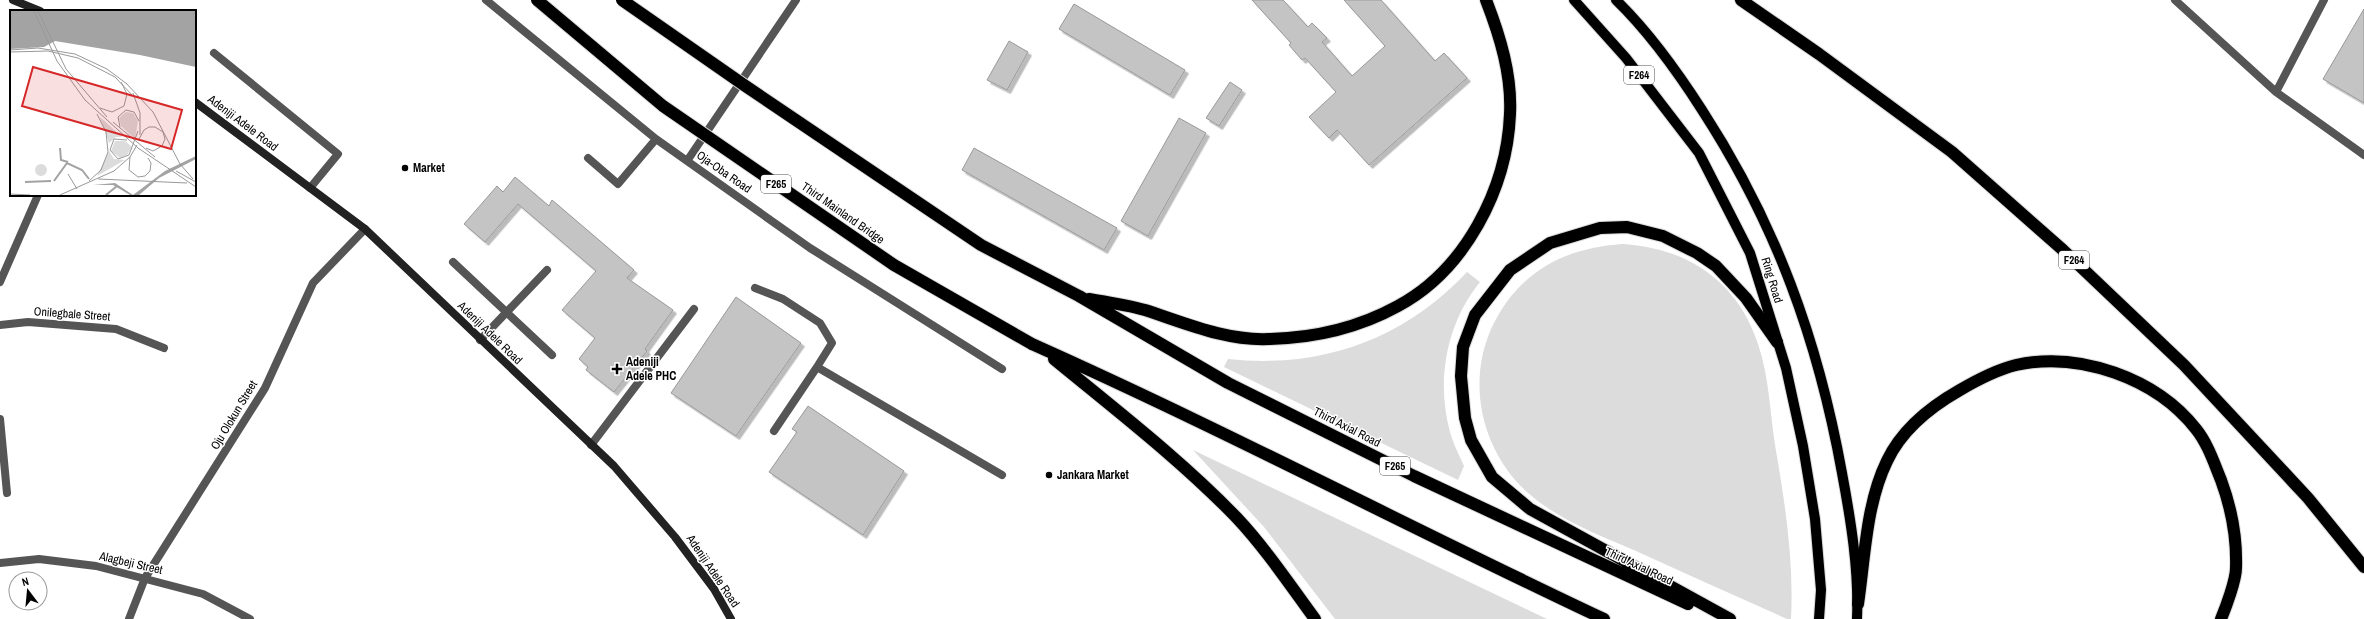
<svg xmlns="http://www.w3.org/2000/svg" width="2364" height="619" font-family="'Archivo Narrow',sans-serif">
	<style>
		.green { fill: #dcdcdc }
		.building { fill: #c4c4c4; stroke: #999; filter: url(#shadow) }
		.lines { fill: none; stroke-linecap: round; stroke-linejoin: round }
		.primary-casing { stroke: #dbdbdb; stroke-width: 12 }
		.highway-casing { stroke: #dbdbdb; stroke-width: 14 }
		.lane { stroke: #555; stroke-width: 8 }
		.street { stroke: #555; stroke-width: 8 }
		.secondary { stroke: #222; stroke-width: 8 }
		.primary { stroke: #000; stroke-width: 10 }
		.highway { stroke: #000; stroke-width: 12 }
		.highway-bridge-casing { stroke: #dbdbdb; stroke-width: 14; stroke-linecap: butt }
		.highway-bridge { stroke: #000; stroke-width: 12 }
		.poi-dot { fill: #000; stroke: #fff; stroke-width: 1.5 }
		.labels { text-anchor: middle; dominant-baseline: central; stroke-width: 3; stroke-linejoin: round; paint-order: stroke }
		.shield { fill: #fff; stroke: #4c4c4c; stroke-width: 1 }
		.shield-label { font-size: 11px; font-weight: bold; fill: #000 }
		.street-label { font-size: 12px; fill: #000; stroke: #fff }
		.poi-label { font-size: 12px; font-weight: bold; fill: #000; stroke: #fff; text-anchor: start }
		.inset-river { fill: none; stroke: #a3a3a3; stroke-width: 2 }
		.inset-road { fill: none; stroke: #999; stroke-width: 1 }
		.view { fill: #d62828; fill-opacity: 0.15; stroke: #d62828; stroke-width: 2 }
		.inset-edge { fill: none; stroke: #000; stroke-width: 2 }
	</style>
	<defs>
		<filter id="shadow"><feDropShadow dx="3.5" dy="3.5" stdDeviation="0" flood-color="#0004"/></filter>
	</defs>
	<rect width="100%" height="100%" fill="#fff"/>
	<path class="green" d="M1622,244C1687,248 1737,280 1758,344C1769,376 1770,412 1775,445C1785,502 1794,561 1791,619H1787C1736,596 1686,574 1636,551C1599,535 1558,520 1527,492C1480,449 1465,378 1495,321C1522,270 1566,248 1622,244Z
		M1467,272L1480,282C1446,324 1436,381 1450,432C1453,443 1459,455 1464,466L1458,480L1224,367L1228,359C1321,369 1403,340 1467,272Z
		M1193,450L1547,619H1335L1264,527Z"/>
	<path class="building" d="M1252,0H1283L1308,27L1312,23L1327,38L1322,42L1352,76L1385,46L1344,0H1381L1435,61L1444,53L1467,78L1369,165L1337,130L1329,138L1309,117L1336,92L1305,58L1302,60L1289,45L1291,43Z
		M1074,4L1185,70L1170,95L1059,29Z
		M2364,9V103L2323,79Z
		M1009,41L1028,52L1007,90L987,80Z
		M1230,82L1242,90L1219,126L1206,118Z
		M1179,118L1206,133L1148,236L1121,221Z
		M974,148L1117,228L1104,250L962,170Z
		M515,177L549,206L552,200L634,270L627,278L673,310L645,349L647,351L614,392L586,370L588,367L579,359L595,338L562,310L596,271L518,204L485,242L464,224L497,186L503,192Z
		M736,297L801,343L736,436L671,393Z
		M808,406L904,471L863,535L769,472L797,432L792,429Z"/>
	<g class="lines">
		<g class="primary-casing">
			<path id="primary" d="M1574,0L1626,58L1699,153L1750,253L1786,368L1803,446L1815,519L1821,590L1819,619
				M1616,0C1649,32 1677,71 1702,110C1776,224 1818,340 1842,473C1851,521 1859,571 1857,619"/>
		</g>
		<g class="highway-casing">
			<path id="highway" d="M1741,0L1819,54L1952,152L2063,250L2184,365L2308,498L2364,567
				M1079,296L1228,383L1414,476L1688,604
				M1089,299C1107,302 1127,305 1145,310C1185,323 1226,341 1269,339C1313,338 1358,328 1398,306C1465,270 1507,189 1510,114C1512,75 1500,36 1486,0
				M1032,344C1225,430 1412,529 1604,619
				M1054,359C1116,410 1181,460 1237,518C1266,549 1290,585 1315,619
				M1858,604C1865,557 1866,504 1887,461C1902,429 1930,407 1960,390C1977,380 1996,370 2016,365C2079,351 2156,378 2196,429C2208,444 2214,463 2221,480C2231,507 2237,538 2236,568C2236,580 2226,607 2221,619
				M1730,619L1530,509L1492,477L1471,440L1465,418L1461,376L1463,347L1475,315L1510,270L1550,243L1600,228L1627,227L1663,236L1697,253L1716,266L1746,298L1777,342"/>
		</g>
		<path class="lane" d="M486,0L656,139L810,248L1002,369
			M214,53L338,154L310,188
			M588,158L618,184L656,139
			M687,161L796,0
			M453,262L552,355
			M755,288L783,299L820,323L832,343L817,367
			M480,340L547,270
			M0,419L7,493
			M774,431L817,367L1002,475
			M591,445L694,309
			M0,563L39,559L96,566L203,594L250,619
			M129,619L145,578L265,388L313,283L365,229"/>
		<path class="street" d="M2175,0L2276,92L2364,155
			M2276,92L2324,0
			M0,282L38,195
			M0,325L28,322L116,329L164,348"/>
		<path class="secondary" d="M13,0L40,11
			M195,102L365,229L614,466L675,537L714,589L731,619"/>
		<use href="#primary" class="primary"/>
		<use href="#highway" class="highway"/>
		<g class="highway-bridge-casing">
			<path id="highway-bridge" d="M537,0L663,106L894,265L1032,344
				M622,0L744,85L981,245L1079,296"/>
		</g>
		<use href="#highway-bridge" class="highway-bridge"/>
	</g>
	<g class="poi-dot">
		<circle cx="405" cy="168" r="4"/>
		<path d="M615 363h4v4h4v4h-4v4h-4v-4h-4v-4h4z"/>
		<circle cx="1049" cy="475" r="4"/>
	</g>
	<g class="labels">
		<g class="shield">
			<rect x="1624" y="66" width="30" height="18" rx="3"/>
			<rect x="761" y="175" width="30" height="18" rx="3"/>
			<rect x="2059" y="251" width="30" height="18" rx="3"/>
			<rect x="1380" y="457" width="30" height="18" rx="3"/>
		</g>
		<g class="shield-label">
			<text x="1639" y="75">F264</text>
			<text x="776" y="184">F265</text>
			<text x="2074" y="260">F264</text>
			<text x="1395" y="466">F265</text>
		</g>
		<g class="street-label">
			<text transform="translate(243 123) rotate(37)">Adeniji Adele Road</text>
			<text transform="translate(724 172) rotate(35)">Oja-Oba Road</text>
			<text transform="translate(843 213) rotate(35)">Third Mainland Bridge</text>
			<text transform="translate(1772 280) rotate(73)">Ring Road</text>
			<text transform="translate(72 314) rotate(4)">Onilegbale Street</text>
			<text transform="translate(490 333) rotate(44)">Adeniji Adele Road</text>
			<text transform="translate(234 415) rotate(-59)">Oju Olokun Street</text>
			<text transform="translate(1347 427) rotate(27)">Third Axial Road</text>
			<text transform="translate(131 563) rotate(13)">Alagbeji Street</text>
			<text transform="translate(1639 566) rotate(25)">Third Axial Road</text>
			<text transform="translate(713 571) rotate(56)">Adeniji Adele Road</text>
		</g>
		<g class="poi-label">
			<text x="413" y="168">Market</text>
			<text x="626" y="362">Adeniji<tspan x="626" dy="14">Adele PHC</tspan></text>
			<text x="1057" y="475">Jankara Market</text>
		</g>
	</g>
	<g transform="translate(10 10)">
		<rect width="186" height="186" fill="#fff"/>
		<path d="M116,102L123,103L128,111L125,129L111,116L109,108ZM90,107L112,127H106L99,133ZM105,131H115L122,137L117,145L110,148L101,141ZM99,141L104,149L115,150L87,166ZM25 160a6 6 0 1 1 12 0a6 6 0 1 1-12 0Z" fill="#dcdcdc"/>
		<path d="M0,1H186V57L130,45L45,31L34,37L0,39ZM186,146V149L149,168L129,185H120L103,175H83L105,173L123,185L155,161Z" fill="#a3a3a3"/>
		<path class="inset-river" d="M32,5L50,1M0,13L25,7M50,138L51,150L58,152M44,171L57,153L72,160L79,169M15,172L41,171M96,185L107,176"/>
		<path class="inset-road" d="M24,1L47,51L75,90L128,138L186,177M28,1L56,59L97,107M0,40L28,38L65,44L97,59L117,74M0,42L38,41L68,48L105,67L123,86M116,73L143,102L170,154L183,169M123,83L130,103V125M90,98L102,102L114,96L117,84L111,72M103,112L145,147M110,117L108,107L116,100L124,102L129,111M129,129L134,120L139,117H145L153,122L155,129L152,136L143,141L136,138M117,130L104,129L100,140L108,149L119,145M119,145L128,121M120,147L119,160L128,167L135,166L140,161L141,153L138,148M166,161L186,172M58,164L67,179M88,169L177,173M79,171L91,160L98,142L96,122L87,104M0,184L20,185M50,185L104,161L120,147L127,135"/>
		<path class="view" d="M23,57L172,100L161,139L12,96Z"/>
		<rect width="186" height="186" class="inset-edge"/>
	</g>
	<g transform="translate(28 591) rotate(344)"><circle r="19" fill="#ffffff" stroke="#999999"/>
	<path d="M0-3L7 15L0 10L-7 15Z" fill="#000000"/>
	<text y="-6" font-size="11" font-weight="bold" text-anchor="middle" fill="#000000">N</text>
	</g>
</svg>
